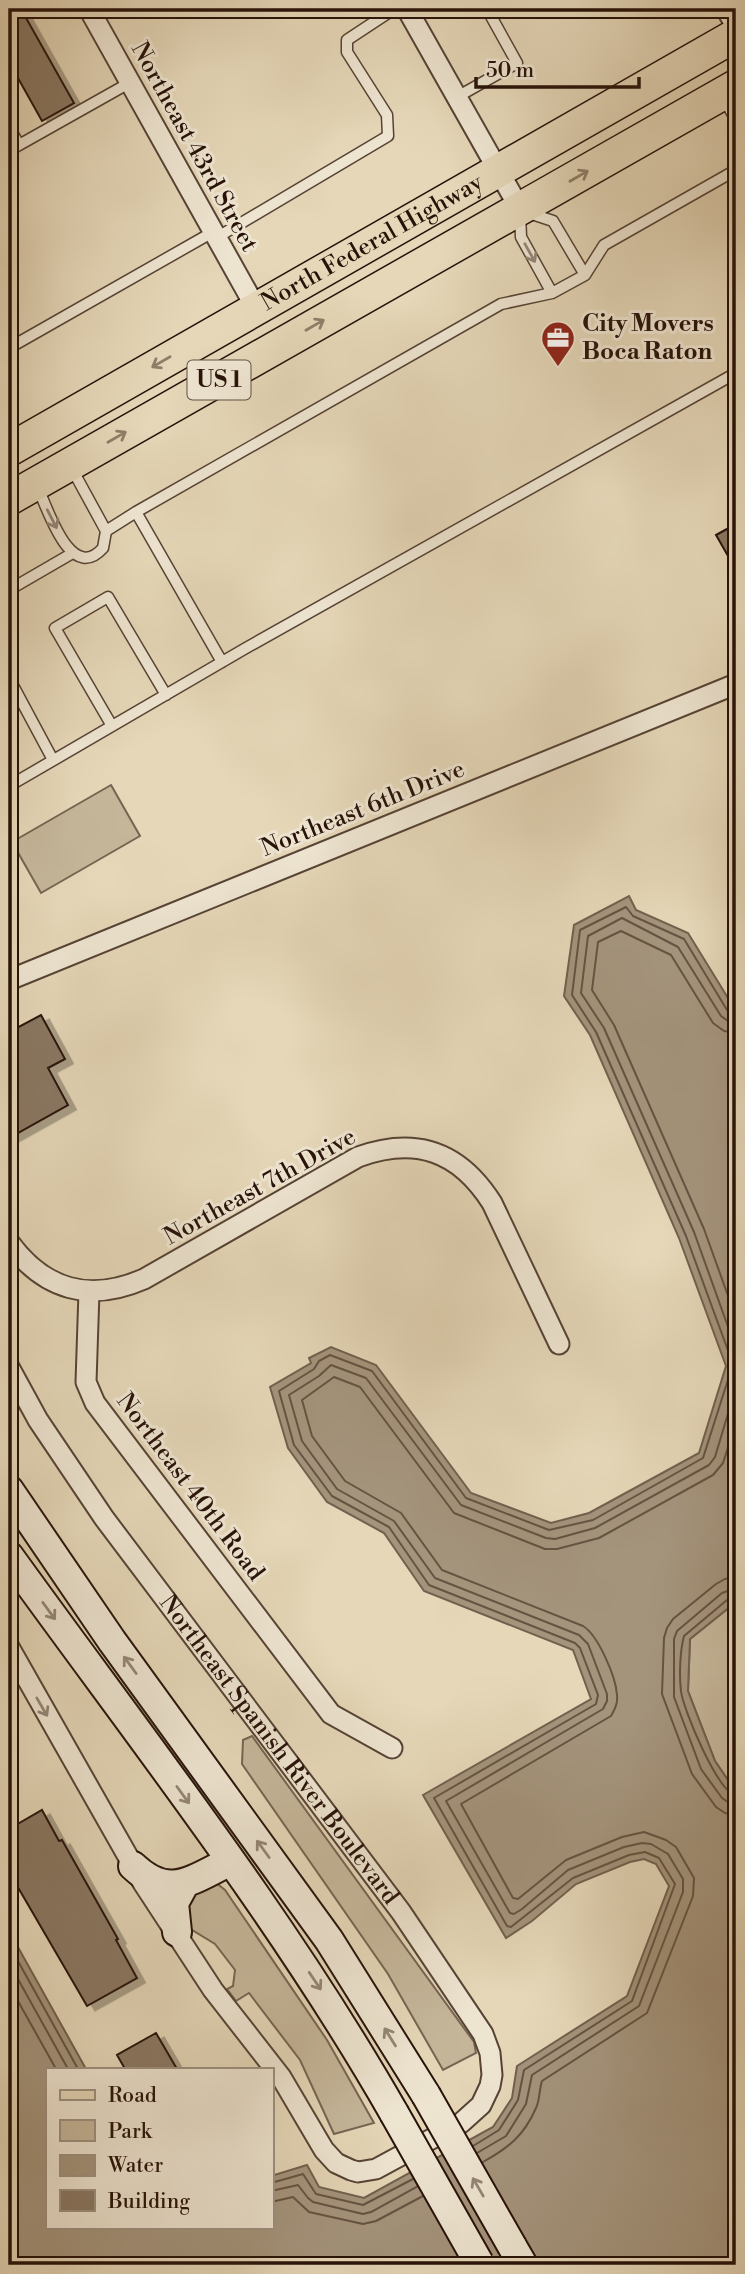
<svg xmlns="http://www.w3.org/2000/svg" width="745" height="2274" font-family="'Libre Bodoni',serif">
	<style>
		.green { fill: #c5b69a; stroke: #766452; stroke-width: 2 }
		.water { fill: #a4947c; stroke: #72604e; stroke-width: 2 }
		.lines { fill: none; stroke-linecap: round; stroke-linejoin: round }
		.shore { stroke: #665342; stroke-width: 2 }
		.building { fill: #8a7864; stroke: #271209; stroke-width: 2; filter: url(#shadow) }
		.lane-casing { stroke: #564335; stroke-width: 13 }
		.street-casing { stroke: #564335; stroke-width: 23 }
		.secondary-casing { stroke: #271209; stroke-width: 32 }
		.primary-casing { stroke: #271209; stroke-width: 35 }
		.lane { stroke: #eee5d1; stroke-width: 10 }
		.street { stroke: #eee5d1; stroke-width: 19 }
		.secondary { stroke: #eee5d1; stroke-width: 28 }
		.primary { stroke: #e5d7b8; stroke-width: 32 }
		.secondary-bridge-casing { stroke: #271209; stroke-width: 32; stroke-linecap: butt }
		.secondary-bridge { stroke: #eee5d1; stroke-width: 28 }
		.oneway { stroke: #907e69 }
		.oneway2 { stroke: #948677 }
		.labels { text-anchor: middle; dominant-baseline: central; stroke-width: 6; stroke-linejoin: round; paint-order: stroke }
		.shield { fill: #eee5d1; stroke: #635145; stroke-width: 2 }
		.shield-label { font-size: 23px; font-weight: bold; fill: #271209 }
		.street-label { font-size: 24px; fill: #271209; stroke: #eee5d1 }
		.poi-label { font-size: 24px; font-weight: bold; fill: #271209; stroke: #eee5d1; text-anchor: start }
	</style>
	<defs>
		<filter id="shadow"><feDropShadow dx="8" dy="4.5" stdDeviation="0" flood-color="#0004"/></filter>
	</defs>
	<rect width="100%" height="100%" fill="#e5d7b8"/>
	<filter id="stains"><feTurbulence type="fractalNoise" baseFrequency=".00286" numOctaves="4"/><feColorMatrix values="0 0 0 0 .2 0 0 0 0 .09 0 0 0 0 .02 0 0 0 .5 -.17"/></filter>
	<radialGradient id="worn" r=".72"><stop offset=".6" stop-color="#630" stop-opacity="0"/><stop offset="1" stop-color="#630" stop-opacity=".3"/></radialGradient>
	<path class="green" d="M111,785L140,836L41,893L12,842Z
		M736,1602V1792L715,1761L688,1691L690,1639Z
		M252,1736L474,2042L476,2053L443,2070L388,1974L242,1764L243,1740Z
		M215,1882L225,1890L327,2040L374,2123L334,2134L300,2060L249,1993L236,2001L227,1989L233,1986L235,1970L215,1944L189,1928C181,1900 191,1891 215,1882Z"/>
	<path class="water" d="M629,896L636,910L688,933L736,1011V1602L690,1639L688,1691L715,1761L736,1792V2265H9V1931L86,2069H47V2227H271V2176L307,2165L319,2187L364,2198L493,2127L512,2098L517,2066L627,1996L669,1886L656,1864L644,1859L630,1862L576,1884L532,1921L506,1938L423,1795L591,1699L573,1650L424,1591L384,1533L327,1502L288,1448L270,1387L311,1363L309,1358L331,1347L376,1365L471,1493L551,1523L589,1513L699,1453L726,1366L679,1238L590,1035L564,996L574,925Z"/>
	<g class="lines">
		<path class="shore" d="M736,1022L728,1021L721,1016L678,947L622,918L588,936L581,993L604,1028L694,1232L736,1349
			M736,1033L724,1031L713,1023L671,955L621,931L598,942L592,990L614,1025L704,1229L736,1318
			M736,1577L725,1579L716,1584L673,1619L667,1628L664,1638L662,1694L692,1774L716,1807L725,1813L736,1815
			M736,1588L722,1593L677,1631L674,1639V1697L701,1769L722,1798L729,1803L736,1804
			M736,1597L727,1600L684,1636C680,1651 679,1675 681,1691C683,1709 718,1793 736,1795
			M9,1945L78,2069
			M9,1963L68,2069
			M9,1985L56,2069
			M473,2146L499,2130L518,2100L524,2070L632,2001L675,1884L659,1858L645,1852L629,1855L573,1878L511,1927L507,1926L434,1798L596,1704L598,1695L580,1648L575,1643L429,1585L389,1527L332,1496L294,1445L279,1391L314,1369L319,1361L330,1355L372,1371L466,1498L549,1530L593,1520L703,1458L733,1364L686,1236L596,1032L572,995L580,930L626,907L633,916L684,939L727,1010L736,1013
			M477,2153L506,2136L526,2104L532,2075L639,2006L683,1892V1879L668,1854L651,1844L642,1843L624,1847L568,1870L522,1909L514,1914L510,1913L446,1801L603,1709L607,1701V1694L588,1644L579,1635L435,1578L394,1521L337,1489L302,1441L289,1395L319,1376L331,1365L366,1378L461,1505L546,1538L555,1539L595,1528L709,1465L715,1457L736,1387
			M483,2162C508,2148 524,2136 536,2108C540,2100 539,2090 542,2081L647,2013L693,1896L694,1878L676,1847L666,1840L644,1832L622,1837L566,1860L518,1899L513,1898L461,1804L611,1716C615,1709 618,1703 617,1695C616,1677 598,1635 583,1626L442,1570L401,1513L345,1481L312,1436L302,1400L334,1377L360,1387L454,1513L545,1549H557L599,1538L713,1475L723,1463L736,1423
			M271,2183L303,2174L316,2194L363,2205L413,2179
			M271,2191L298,2185L308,2198L313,2202L363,2214L371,2212L418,2186
			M271,2202L293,2197L309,2212L363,2224L376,2221L423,2196"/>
	</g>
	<path class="building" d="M9,9H21L74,103L42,121L9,62Z
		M736,524V570L716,535Z
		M41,1015L65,1059L48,1068L68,1105L9,1138V1032Z
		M42,1810L59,1841L62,1840L118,1939L116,1940L137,1978L87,2006L9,1872V1829Z
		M156,2033L177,2069H125L117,2055Z"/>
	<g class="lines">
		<g class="lane-casing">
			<path id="lane" d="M457,97L517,63L487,9
				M724,99L736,120
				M9,127L19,145L9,151
				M19,145L131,82
				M529,213L553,221L585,275
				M520,214L521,237L552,293
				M216,238L388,136L387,115L347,52V40L394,9
				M9,348L213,232
				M71,467L106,531
				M38,488C48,510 71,584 103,548L106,531L136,512L501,304L552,293L585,275L604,245L736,170
				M136,512L222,662
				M9,590L71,554
				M9,678L53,760
				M112,726L55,628L108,597L166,695
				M9,786L246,648L736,373"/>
		</g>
		<g class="street-casing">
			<g id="street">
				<path d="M89,9L256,308"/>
				<path d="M407,9L520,209"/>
				<path d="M726,9L736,26"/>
				<path d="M9,980L736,684"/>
				<path d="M9,1242C44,1290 89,1303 144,1279L358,1157C416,1136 459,1151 492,1203L559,1344"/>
				<path d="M89,1292L86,1382L95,1403L331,1714L392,1748"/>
				<path id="s1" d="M9,1367L38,1420L104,1518L401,1912L483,2034L490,2053L492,2075L490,2086L481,2105L461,2123L376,2169L358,2172L351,2170L336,2163L324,2150L281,2077L213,1990L143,1883L9,1647"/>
			</g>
		</g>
		<g class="secondary-casing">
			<path id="secondary" d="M9,1490L112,1641L329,1940L426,2095
				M9,1556C141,1739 282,1917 394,2113
				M133,1866C170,1901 192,1879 231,1861
				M177,1932L174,1903L185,1883
				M512,2246L523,2265"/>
		</g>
		<g class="primary-casing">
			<g id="primary">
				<path id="s2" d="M9,450L736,35"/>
				<path d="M9,499L736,86"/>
			</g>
		</g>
		<use href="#lane" class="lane"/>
		<use href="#street" class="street"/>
		<use href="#secondary" class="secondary"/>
		<use href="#primary" class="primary"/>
		<g class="secondary-bridge-casing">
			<path id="secondary-bridge" d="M426,2095L512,2246
				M394,2113L479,2263"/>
		</g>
		<use href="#secondary-bridge" class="secondary-bridge"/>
	</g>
	<defs><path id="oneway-shaft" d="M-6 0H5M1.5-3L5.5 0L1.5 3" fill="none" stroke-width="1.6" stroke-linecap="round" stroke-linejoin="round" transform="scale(1.75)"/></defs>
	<g class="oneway">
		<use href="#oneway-shaft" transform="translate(579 176) rotate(-30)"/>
		<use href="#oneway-shaft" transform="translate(315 325) rotate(-30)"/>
		<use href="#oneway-shaft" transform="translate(161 362) rotate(150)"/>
		<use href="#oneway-shaft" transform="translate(117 437) rotate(-30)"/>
	</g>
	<g class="oneway2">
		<use href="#oneway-shaft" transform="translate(530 253) rotate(61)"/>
		<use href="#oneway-shaft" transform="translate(52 519) rotate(63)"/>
		<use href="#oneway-shaft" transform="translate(49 1611) rotate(54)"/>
		<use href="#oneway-shaft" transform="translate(130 1665) rotate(-126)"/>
		<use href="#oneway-shaft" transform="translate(42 1707) rotate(60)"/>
		<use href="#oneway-shaft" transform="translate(183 1795) rotate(54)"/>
		<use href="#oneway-shaft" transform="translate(263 1849) rotate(-126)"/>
		<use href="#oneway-shaft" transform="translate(315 1981) rotate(56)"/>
		<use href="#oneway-shaft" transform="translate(390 2037) rotate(-122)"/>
		<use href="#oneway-shaft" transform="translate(478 2187) rotate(-120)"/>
	</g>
	<defs>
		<g id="office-pin" transform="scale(1.75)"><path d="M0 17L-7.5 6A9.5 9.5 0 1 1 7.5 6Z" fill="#8f2418" stroke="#eee5d1"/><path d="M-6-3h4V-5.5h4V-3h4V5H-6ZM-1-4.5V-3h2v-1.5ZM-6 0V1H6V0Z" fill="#fff"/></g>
	</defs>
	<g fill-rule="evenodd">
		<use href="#office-pin" x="558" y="338"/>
	</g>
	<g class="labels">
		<rect class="shield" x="187.5" y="360.5" width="63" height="39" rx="5"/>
		<g class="shield-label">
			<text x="219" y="380">US 1</text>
		</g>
		<g class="street-label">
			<text transform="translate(194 147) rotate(61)">Northeast 43rd Street</text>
			<text stroke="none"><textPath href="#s2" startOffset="418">North Federal Highway</textPath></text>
			<text transform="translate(363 809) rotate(-22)">Northeast 6th Drive</text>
			<text transform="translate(260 1187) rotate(-29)">Northeast 7th Drive</text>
			<text transform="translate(190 1487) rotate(53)">Northeast 40th Road</text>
			<text stroke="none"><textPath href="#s1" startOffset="469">Northeast Spanish River Boulevard</textPath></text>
		</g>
		<g class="poi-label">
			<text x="582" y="324">City Movers<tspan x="582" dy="28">Boca Raton</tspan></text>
		</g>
	</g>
	<rect width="745" height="2274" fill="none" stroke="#e5d7b8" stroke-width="35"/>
	<rect x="10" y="10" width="724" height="2253" fill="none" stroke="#271209" stroke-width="3.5"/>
	<rect x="18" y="18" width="710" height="2239" fill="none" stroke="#271209" stroke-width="2"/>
	<rect x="46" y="2068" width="228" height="161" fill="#eee5d1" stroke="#9e9181" stroke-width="2"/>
	<rect x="60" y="2090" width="35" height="10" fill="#e5d7b8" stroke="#9e9181" stroke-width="2"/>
	<text x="108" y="2102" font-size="21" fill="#271209">Road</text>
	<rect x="60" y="2120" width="35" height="21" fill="#c5b69a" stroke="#9e9181" stroke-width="2"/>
	<text x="108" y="2138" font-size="21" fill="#271209">Park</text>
	<rect x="60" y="2155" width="35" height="21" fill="#a4947c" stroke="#9e9181" stroke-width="2"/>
	<text x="108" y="2172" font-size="21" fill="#271209">Water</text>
	<rect x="60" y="2190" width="35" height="21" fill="#8a7864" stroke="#9e9181" stroke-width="2"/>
	<text x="108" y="2208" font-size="21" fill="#271209">Building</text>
	<path d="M476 77v10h163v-10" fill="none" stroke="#271209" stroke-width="3.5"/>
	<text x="486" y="77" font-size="21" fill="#271209" stroke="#eee5d1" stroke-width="5" paint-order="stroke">50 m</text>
	<rect width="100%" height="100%" filter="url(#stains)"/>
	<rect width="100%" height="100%" fill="url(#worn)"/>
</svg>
